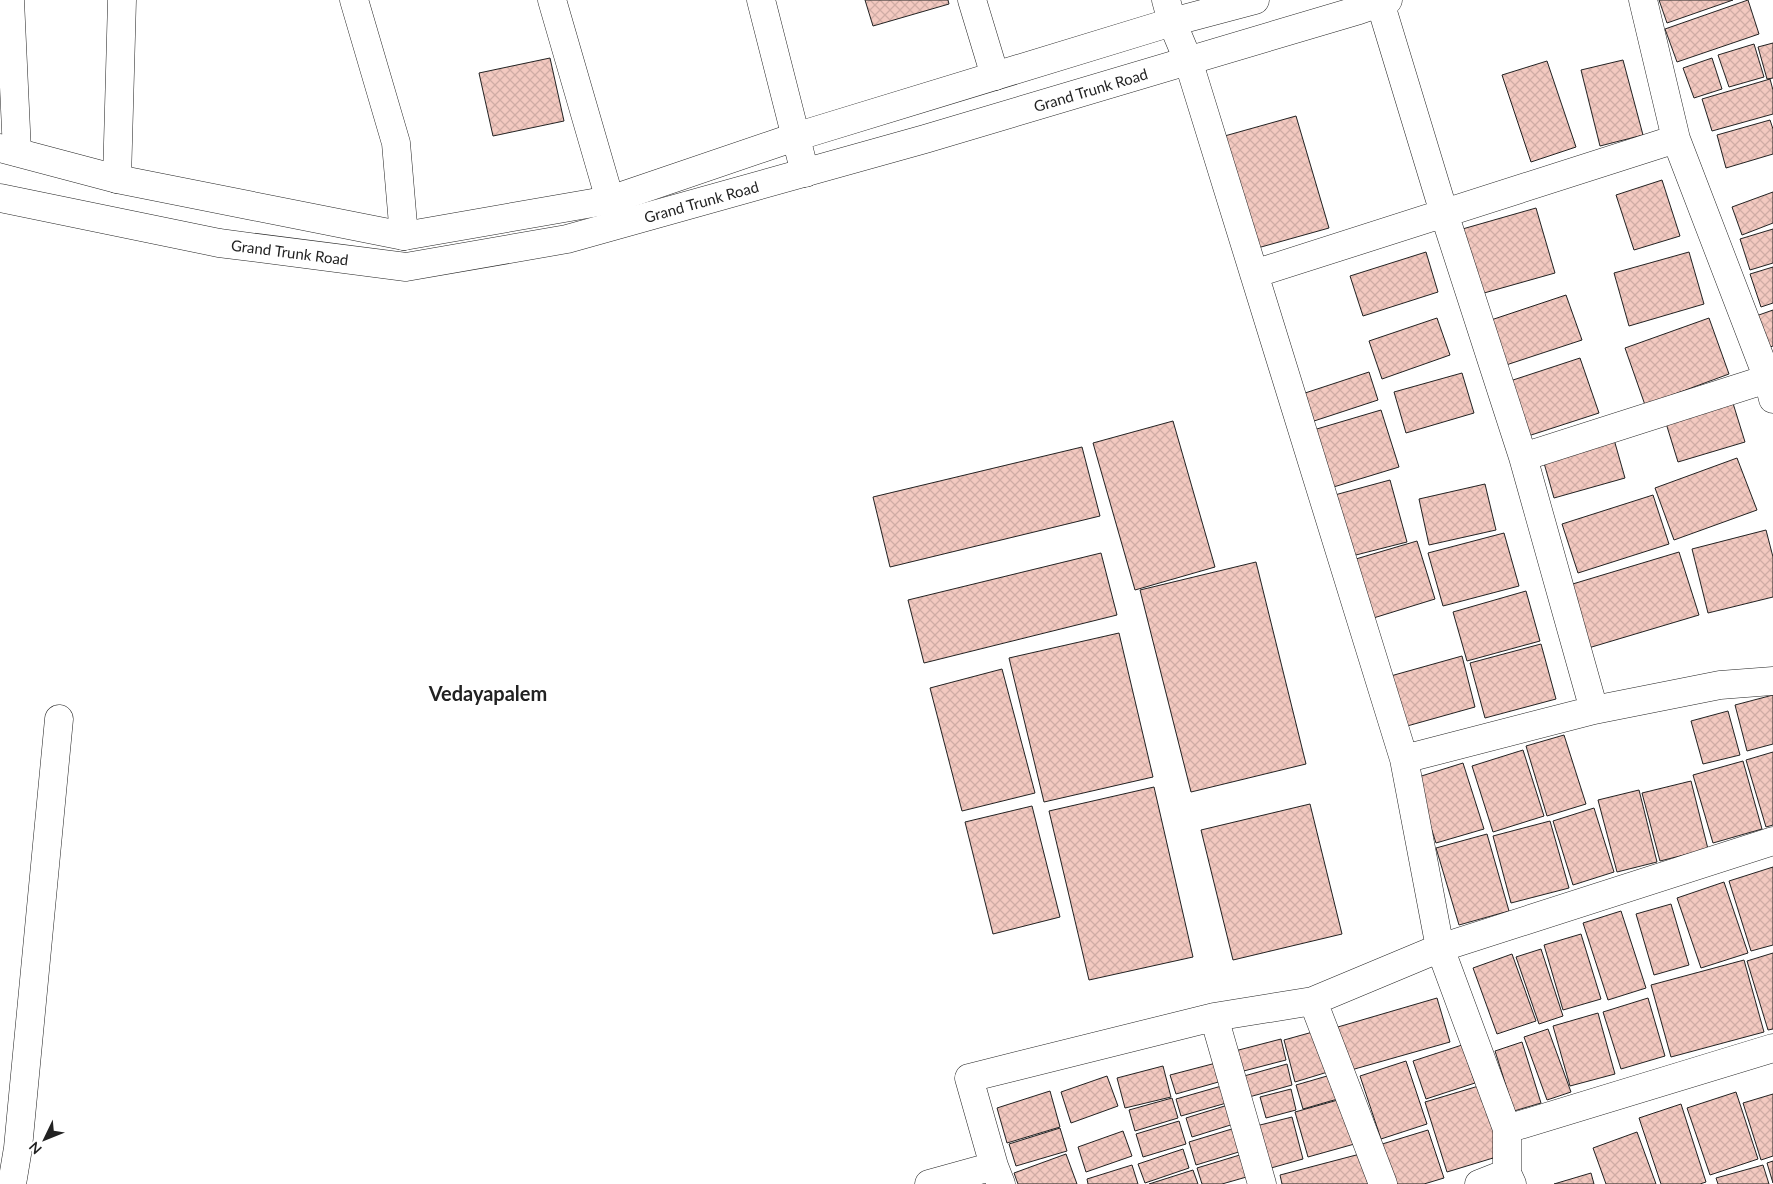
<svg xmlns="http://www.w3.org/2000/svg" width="1773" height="1184" font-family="Lato,sans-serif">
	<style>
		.building { fill: url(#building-cross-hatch); stroke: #222 }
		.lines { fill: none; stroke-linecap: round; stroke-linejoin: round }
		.minor-casing { stroke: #222; stroke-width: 29 }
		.major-casing { stroke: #222; stroke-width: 29 }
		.minor { stroke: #fff; stroke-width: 28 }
		.major { stroke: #fff; stroke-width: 28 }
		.labels { text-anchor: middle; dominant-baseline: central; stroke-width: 4; stroke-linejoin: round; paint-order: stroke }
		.street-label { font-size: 15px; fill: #222; stroke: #fff }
		.district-label { font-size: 20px; font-weight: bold; fill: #222; stroke: #fff }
	</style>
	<defs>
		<pattern id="building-cross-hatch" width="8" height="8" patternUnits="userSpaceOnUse" patternTransform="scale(1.25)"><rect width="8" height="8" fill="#f3c9c0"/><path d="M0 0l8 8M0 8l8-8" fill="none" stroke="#d0aca5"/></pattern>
	</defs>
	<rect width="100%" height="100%" fill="#fff"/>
	<path class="building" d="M865,0H948L949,4L873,26Z
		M1659,0H1733L1667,23Z
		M1748,0L1759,34L1677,62L1665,29Z
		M1773,43V78L1767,79L1758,47Z
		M1754,44L1764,77L1729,87L1718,55Z
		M550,58L564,121L493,136L479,73Z
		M1712,58L1722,89L1694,98L1683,68Z
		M1623,60L1643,135L1600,146L1581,70Z
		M1547,61L1576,147L1531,162L1502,75Z
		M1770,79L1773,90V114L1712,131L1702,99Z
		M1296,116L1329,228L1254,249L1221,137Z
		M1770,120L1773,129V154L1726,168L1717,135Z
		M1662,180L1680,236L1634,250L1616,195Z
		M1773,192V223L1742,235L1732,207Z
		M1536,208L1555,273L1477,295L1459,230Z
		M1773,229V263L1750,270L1740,239Z
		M1426,252L1438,292L1363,316L1350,276Z
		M1689,252L1704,304L1629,326L1614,273Z
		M1773,267V303L1761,307L1750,274Z
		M1566,295L1582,340L1500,367L1485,322Z
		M1773,310V346L1767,348L1756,316Z
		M1437,318L1450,355L1382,379L1369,341Z
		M1709,318L1729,374L1645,405L1625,348Z
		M1580,358L1599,413L1525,437L1507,382Z
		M1369,372L1378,400L1308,423L1299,395Z
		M1462,373L1474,413L1406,433L1394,392Z
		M1732,400L1745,442L1678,462L1665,420Z
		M1381,410L1399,467L1327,489L1310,431Z
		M1173,421L1215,567L1135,590L1093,443Z
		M1613,436L1625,478L1554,498L1542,456Z
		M1082,447L1100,516L890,567L873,497Z
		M1737,458L1757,510L1674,540L1655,488Z
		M1390,480L1407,542L1348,557L1331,496Z
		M1485,484L1496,530L1429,545L1419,499Z
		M1653,495L1669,544L1578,573L1562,524Z
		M1766,530L1773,557V597L1708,613L1692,549Z
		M1504,533L1519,586L1443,606L1428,553Z
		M1417,541L1435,599L1367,620L1349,561Z
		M1679,552L1699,615L1585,649L1566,586Z
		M1101,553L1117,615L924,663L908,600Z
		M1256,562L1306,764L1191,792L1140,590Z
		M1526,591L1540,641L1467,661L1453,612Z
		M1119,633L1153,777L1044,802L1009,658Z
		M1541,644L1556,699L1485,718L1470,663Z
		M1462,656L1475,707L1400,728L1387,677Z
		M1002,669L1035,793L962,811L930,688Z
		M1773,695V744L1747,751L1735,705Z
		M1728,711L1740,755L1703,764L1691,721Z
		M1564,735L1586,804L1547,816L1526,746Z
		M1523,750L1544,816L1493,832L1472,766Z
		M1773,752V825L1766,827L1746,760Z
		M1743,761L1762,829L1713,843L1693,775Z
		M1463,763L1484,829L1436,843L1415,778Z
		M1691,781L1708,849L1660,861L1642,793Z
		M1154,787L1193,957L1089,980L1049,811Z
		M1639,790L1657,862L1617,872L1598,800Z
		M1310,804L1342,934L1233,960L1201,830Z
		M1032,806L1060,917L993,934L965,822Z
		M1594,808L1614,872L1573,885L1553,821Z
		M1550,821L1569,888L1511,903L1493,836Z
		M1487,834L1509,911L1459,925L1436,848Z
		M1773,867V945L1751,951L1729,881Z
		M1724,882L1748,953L1701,968L1677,898Z
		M1671,904L1689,965L1654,975L1636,914Z
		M1621,911L1646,988L1608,1000L1583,923Z
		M1581,934L1601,999L1563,1010L1544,945Z
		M1541,949L1563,1016L1539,1024L1516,957Z
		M1773,953V1029L1768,1030L1747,961Z
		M1512,954L1536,1021L1497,1034L1473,968Z
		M1744,960L1764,1032L1671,1057L1651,985Z
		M1437,998L1450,1042L1344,1072L1331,1029Z
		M1648,998L1665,1056L1621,1069L1603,1012Z
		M1598,1013L1615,1074L1570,1086L1553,1026Z
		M1548,1029L1571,1092L1547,1100L1524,1037Z
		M1320,1030L1331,1071L1295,1082L1284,1040Z
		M1281,1039L1286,1060L1236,1073L1231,1052Z
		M1522,1042L1541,1103L1514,1111L1495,1051Z
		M1462,1045L1475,1083L1426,1099L1413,1061Z
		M1406,1061L1427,1124L1381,1139L1360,1076Z
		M1216,1063L1222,1081L1176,1094L1170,1075Z
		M1287,1064L1292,1085L1242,1099L1237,1078Z
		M1163,1066L1171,1097L1125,1108L1117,1078Z
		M1334,1074L1341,1098L1303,1109L1296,1085Z
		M1107,1076L1118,1106L1071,1123L1061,1092Z
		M1225,1085L1230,1102L1181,1116L1176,1099Z
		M1482,1085L1503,1155L1447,1172L1425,1102Z
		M1291,1089L1296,1110L1266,1118L1260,1097Z
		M1050,1091L1060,1127L1007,1143L997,1108Z
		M1736,1092L1758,1159L1710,1175L1687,1108Z
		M1773,1094V1156L1761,1160L1743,1103Z
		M1172,1098L1178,1118L1135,1131L1129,1110Z
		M1345,1098L1358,1143L1308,1157L1295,1112Z
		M1231,1104L1237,1123L1192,1137L1186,1118Z
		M1681,1104L1706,1182L1700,1184H1661L1639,1118Z
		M1292,1117L1303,1159L1264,1170L1252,1127Z
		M1179,1121L1186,1144L1143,1157L1136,1134Z
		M1060,1128L1067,1151L1016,1166L1009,1144Z
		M1235,1128L1242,1151L1196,1165L1189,1142Z
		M1428,1130L1444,1178L1424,1184H1391L1379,1145Z
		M1123,1131L1132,1156L1086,1172L1078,1147Z
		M1637,1132L1656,1184H1606L1593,1148Z
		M1183,1149L1189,1168L1145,1183L1138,1164Z
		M1066,1154L1077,1184H1018L1014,1173Z
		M1243,1154L1250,1176L1222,1184H1202L1197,1168Z
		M1360,1154L1368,1184H1282L1280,1175Z
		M1773,1161V1183L1767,1163Z
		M1132,1165L1138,1184H1088L1087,1179Z
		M1763,1165L1769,1184H1718L1716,1178Z
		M1193,1170L1198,1184H1149Z
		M1591,1173L1594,1184H1554Z"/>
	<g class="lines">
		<g class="minor-casing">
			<path id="minor" d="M10,0L17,152
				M354,0L396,143L404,236
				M552,0L610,200
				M761,0L805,173
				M972,0L995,76
				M1166,0L1172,22L1188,60L1404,759L1440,948L1507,1129V1173L1512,1184
				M1643,0L1676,139L1768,379L1773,399
				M1380,2L1444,213L1523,457L1594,710
				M117,179L122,0
				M1254,274L1676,139
				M1523,457L1773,377
				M1404,759L1594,710L1720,685L1773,681
				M1313,1001L1383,1184
				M1214,1017L1262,1184
				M1507,1129L1773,1048
				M12,1184L18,1148L59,719
				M929,1184L994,1166
				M1001,1184L994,1166L969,1078L1214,1017L1313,1001L1440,948L1773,841
				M1479,1184L1507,1173"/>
		</g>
		<g class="major-casing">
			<g id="major">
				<path d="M0,148L117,179L404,236L610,200L795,137L1172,22L1255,0"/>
				<path id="s1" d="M0,198L219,243L406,267L567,239L925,139L1359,10L1388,0"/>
			</g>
		</g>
		<use href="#minor" class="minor"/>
		<use href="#major" class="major"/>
	</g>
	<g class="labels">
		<g class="street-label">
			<text stroke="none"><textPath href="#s1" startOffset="1120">Grand Trunk Road</textPath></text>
			<text stroke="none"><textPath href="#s1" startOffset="715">Grand Trunk Road</textPath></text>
			<text stroke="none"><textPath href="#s1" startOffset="295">Grand Trunk Road</textPath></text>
		</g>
		<g class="district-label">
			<text x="488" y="693">Vedayapalem</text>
		</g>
	</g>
	<g transform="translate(45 1139) rotate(227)" stroke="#ffffff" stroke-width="4" paint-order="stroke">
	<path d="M0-4L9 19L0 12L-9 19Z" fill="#222222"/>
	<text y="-8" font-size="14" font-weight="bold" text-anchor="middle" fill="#222222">N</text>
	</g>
</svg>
